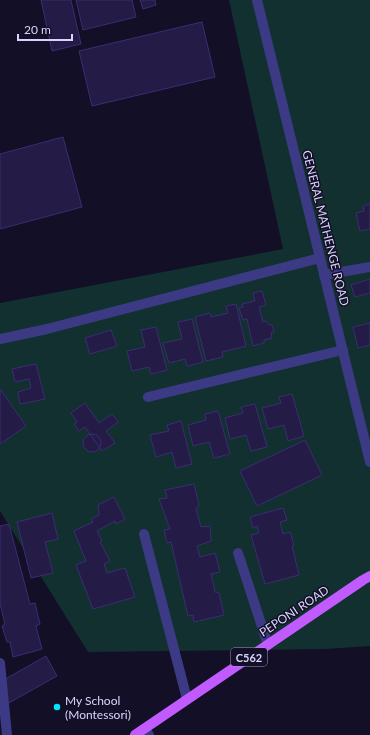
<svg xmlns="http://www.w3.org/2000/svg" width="370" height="735" font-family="Lato,sans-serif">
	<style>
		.green { fill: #12302f }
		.building { fill: #241b47; stroke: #3b2d73 }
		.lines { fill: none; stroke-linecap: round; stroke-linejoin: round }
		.lane { stroke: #3d3a85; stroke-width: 10 }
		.street { stroke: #3d3a85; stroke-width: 10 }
		.primary { stroke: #c25bff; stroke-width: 10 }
		.poi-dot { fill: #00e5ff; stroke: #130f26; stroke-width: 1.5 }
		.labels { text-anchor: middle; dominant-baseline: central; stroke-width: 3; stroke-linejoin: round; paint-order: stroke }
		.shield { fill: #130f26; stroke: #9e99be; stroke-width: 1 }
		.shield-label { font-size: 11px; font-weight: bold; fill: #d9d4ff }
		.street-label { font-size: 12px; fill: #d9d4ff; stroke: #130f26 }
		.poi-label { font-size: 12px; fill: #d9d4ff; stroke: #130f26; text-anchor: start }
	</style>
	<rect width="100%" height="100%" fill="#130f26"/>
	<path class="green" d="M229,0H370V646L326,649L88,652L0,511V303L283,249Z"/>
	<path class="building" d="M41,0H71L81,44L52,51Z
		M76,0H132L136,17L83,30Z
		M140,0H155L156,5L143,9Z
		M202,22L215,77L92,106L79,51Z
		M63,137L82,207L0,229V154Z
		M370,204V229L360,231L356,213L364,211L363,206Z
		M370,279V293L355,297L351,285Z
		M262,291L266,305L259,307L263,322L266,321L269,325H272L274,332L271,333L272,338L264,340V343L253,346L247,319L243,320L239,308L243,307L242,304L255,301L253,293Z
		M236,304L246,346L222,352L223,357L206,361L195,317L210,313L211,317L228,313L226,306Z
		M192,319L203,362L187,366L185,359L169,363L163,343L182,339L178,322Z
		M370,323V345L358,348L353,327Z
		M156,327L167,370L151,374L149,367L132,371L127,351L145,347L141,330Z
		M111,330L117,346L90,354L85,338Z
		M36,364L45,399L20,404L18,392L31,388L29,379L15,382L12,369Z
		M0,389L26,426L0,444Z
		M292,394L304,436L288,441L284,425L268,429L262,408L281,403L279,397Z
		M85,403L99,423L112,414L118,422L106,431L115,443L102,451L85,427L79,431L74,424L77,422L71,413Z
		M255,404L267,447L251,451L246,435L230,439L225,418L243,413L241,407Z
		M218,411L230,454L214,458L209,442L193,446L188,425L206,420L205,414Z
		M181,421L192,464L176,468L172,452L156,457L150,435L169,431L167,425Z
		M83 443a9 9 0 1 1 18 0a9 9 0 1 1-18 0Z
		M305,440L322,475L257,506L240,471Z
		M194,484L199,505L196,509L201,527L210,526L211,541L197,546L200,557L215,553L220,572L211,574L215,592L219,593L224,615L194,622L193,615L188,616L171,542L167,543L164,530L170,529L159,499L167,498L165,490Z
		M114,497L125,519L116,524L115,521L97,531L102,541L100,542L110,561L104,564L107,573L125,568L135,597L93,609L76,565L86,561L74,531L93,522L91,519L99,515L98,505Z
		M283,508L287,520L280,522L283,534L290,532L294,545L292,546L299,575L265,584L251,535L259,533L257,526L253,528L250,517Z
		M52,513L58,539L45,542L53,573L31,578L17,522Z
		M9,524L30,604L35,603L40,624L36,626L42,649L13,657L10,642H7L2,626L5,624L0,604V526Z
		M46,656L57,676L0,708V682Z"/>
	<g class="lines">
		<path class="lane" d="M324,275L370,267
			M148,397L343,350
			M144,534L187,699
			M238,553L268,645
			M0,663L7,735
			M144,729L149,735"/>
		<path class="street" d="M257,0L370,462
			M0,339L47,329L320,258"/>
		<path class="primary" d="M135,735L363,580L370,576"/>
	</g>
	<circle class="poi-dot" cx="57" cy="707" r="4"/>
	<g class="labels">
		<rect class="shield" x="231" y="648" width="36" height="18" rx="3"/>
		<g class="shield-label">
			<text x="249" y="657">C562</text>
		</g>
		<g class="street-label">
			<text transform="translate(326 228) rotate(76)">GENERAL MATHENGE ROAD</text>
			<text transform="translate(294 611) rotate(-34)">PEPONI ROAD</text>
		</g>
		<g class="poi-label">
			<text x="65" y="700">My School<tspan x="65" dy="14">(Montessori)</tspan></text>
		</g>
	</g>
	<path d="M18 34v6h54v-6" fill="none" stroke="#d9d4ff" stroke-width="2"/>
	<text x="24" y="34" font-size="12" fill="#d9d4ff" stroke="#130f26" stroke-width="3" paint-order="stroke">20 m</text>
</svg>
